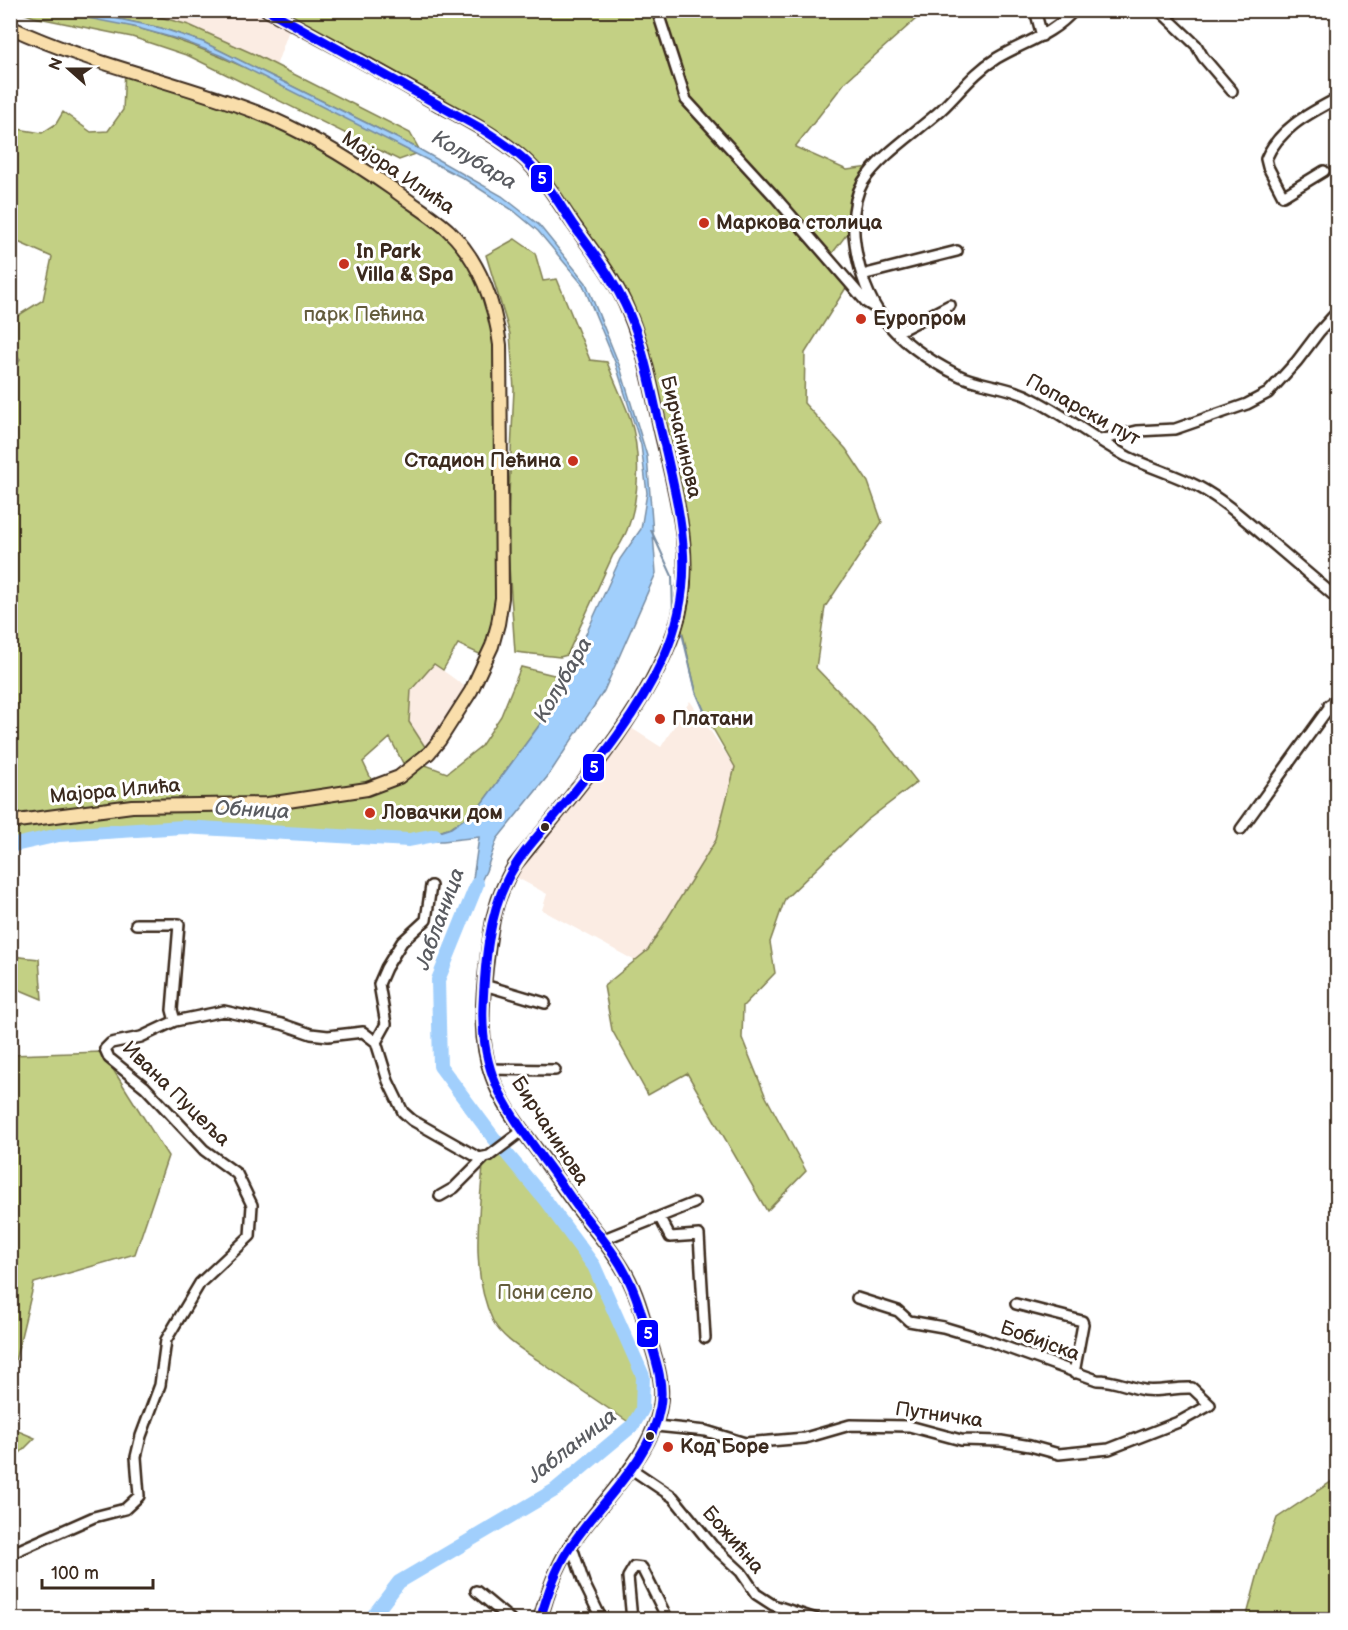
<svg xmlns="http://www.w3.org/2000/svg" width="1348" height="1630" font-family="'Balsamiq Sans',sans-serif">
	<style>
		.built { fill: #fbece3 }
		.green { fill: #c3d084; stroke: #7f7d51; stroke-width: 1.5; fill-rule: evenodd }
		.water { fill: #a1cffc; stroke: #788da3; stroke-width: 1.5 }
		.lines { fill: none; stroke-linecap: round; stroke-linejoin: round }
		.stream { stroke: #788da3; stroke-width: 2 }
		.river { stroke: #a1cffc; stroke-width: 14 }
		.minor-casing { stroke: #3b2a1e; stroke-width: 14 }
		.major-casing { stroke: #3b2a1e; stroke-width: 16 }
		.minor { stroke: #fff; stroke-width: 9 }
		.major { stroke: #f9deab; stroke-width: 12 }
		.bus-1-casing { stroke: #fff; stroke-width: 14 }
		.bus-1 { stroke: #00f; stroke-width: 9 }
		.poi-dot { fill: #c8321e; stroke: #fff; stroke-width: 2 }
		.bus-dot { fill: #3b2a1e; stroke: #fff; stroke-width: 2 }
		.labels { text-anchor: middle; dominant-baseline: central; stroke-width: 6; stroke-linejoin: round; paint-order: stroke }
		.street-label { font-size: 20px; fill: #3b2a1e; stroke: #fff }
		.poi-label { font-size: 20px; font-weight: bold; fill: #3b2a1e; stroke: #fff; text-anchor: start }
		.park-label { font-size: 20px; fill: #645c3d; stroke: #fff }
		.water-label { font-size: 21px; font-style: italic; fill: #5a5c61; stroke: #fff }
		.line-badge { stroke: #fff; stroke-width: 2 }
		.badge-label { font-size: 16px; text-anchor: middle; font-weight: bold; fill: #fff }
	</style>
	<rect width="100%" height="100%" fill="#fff"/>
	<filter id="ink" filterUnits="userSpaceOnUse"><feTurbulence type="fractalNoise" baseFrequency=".0167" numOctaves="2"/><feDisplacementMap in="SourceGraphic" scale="12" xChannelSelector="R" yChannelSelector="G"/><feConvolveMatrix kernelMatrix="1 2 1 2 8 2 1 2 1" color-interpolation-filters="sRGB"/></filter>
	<g filter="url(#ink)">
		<path class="built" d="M138,11H252L289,30L276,66L189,25Z
			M434,664L471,691L429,753L409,722L411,690Z
			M690,701L735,767L716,840L639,963L542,910L547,894L512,875L628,726L661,747Z"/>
		<path class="green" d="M17,11C162,10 290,90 416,154L399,160L189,56L132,37L34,17Z
			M81,11H138L189,25L256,55L410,133L419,149L203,42L161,28Z
			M267,11H925L846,81L795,147L847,170L877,166L864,180L853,226L828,259L849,283L805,353L804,403L846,449L868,482L882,522L825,607L816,668L876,730L917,782L866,821L785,899L770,942L775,973L743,1006L742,1038L765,1095L806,1171L767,1211L687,1073L648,1095L612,1030L604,986L648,950L716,840L735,767L708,720L696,692L682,630L676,627L684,548L630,314L526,160Z
			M125,70L255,112L378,179L465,250L499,335L500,616L488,658L458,644L443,670L434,664L411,690L409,722L429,753L420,763L447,773L481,746L501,716L521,667L566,678L541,723L477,810L451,828L411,841L183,827L59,835L11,846L10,383L20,359L11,350V320L43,300L52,257L11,239V128L42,133L56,124L63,112L91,132L108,131L123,110ZM390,738L407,771L375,787L363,762Z
			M515,239L535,253L543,281L557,279L590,360L607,362C614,381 623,399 630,418C643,460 640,520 613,555L567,655L560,657L515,652L507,537L514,389L510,334L486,255Z
			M11,956L39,959L42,999L13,987L11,992Z
			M102,1052L168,1156L135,1254L34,1283L11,1378V1055Z
			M505,1151L546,1201L594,1266L643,1376L642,1410L633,1425C603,1405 572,1384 542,1363C526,1352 502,1339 493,1321C470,1273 479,1216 483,1166Z
			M11,1428L35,1438L11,1462Z
			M1337,1478V1619H1246L1260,1566L1277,1518Z"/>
		<path class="water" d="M52,11H81L161,28L203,42L419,149L502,196L539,225L586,283L620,367L647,456L656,573L604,691L548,776L497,839L486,871L469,906L479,837L443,841H411L451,828L477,810L541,723L566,678L620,559L641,529L647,493L641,445L615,362L583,285L538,231L514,211L463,178L222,56L181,40L134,27Z"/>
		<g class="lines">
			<path class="stream" d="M651,530L672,576L673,616
				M681,629L696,692L708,720"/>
			<path class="river" d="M10,846L59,835L183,827L409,840L435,835
				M370,1620L399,1582L555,1490L633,1425L642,1410L643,1376L594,1266L546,1201L493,1137L440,1066L438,980L477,884"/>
			<g class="minor-casing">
				<path id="minor" d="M657,10L686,100L776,198L867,303L877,309
					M1035,10L1042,36
					M1074,10C1053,35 1024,42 997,58C974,72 960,92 941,110C918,131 879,156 863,182C843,216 858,284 881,315C898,339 929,361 956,374C979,386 1006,385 1029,397C1064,414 1094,439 1128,457C1151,468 1176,475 1199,487C1223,500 1244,519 1264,536C1289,557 1313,578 1338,599
					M1159,10L1196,45L1203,57L1232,91
					M1324,171L1283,196L1268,167L1266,159C1279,128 1310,113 1338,98
					M862,275L957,251
					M897,332L950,305
					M1100,440L1137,431L1175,429L1247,404L1268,393L1297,361L1319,332L1338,311
					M1329,705L1338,718
					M1241,829L1338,695
					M136,924H179L172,1010L175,1021
					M484,985L545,1003
					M376,1042L386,1024L379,984L386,968L402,942L426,920L431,886
					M489,1069L555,1070
					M440,1196L454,1188L484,1158
					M660,1218L670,1237L699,1235L705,1338
					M604,1239L694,1203
					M1016,1304L1082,1321L1083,1324L1074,1373
					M656,1426L706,1431L745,1443L805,1438L850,1425L909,1426L961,1440L1001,1441L1030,1446L1059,1454L1109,1449L1181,1421L1210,1405L1192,1388C1176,1387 1160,1392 1144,1390C1127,1387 1115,1380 1097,1380L983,1339L943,1327L909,1321L898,1311L857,1298
					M630,1468L673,1497L712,1545L741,1572L756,1594L773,1605L819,1620
					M568,1549L574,1553L584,1583L602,1620
					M10,1554L94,1517L125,1509L139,1496L136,1457L141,1436L160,1385L166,1340L200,1283L250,1236L252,1205L237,1174L204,1150L145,1087L109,1058L105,1049L111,1043L141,1037L175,1021L224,1011L282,1024L311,1034L328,1036L363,1032L376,1042L388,1081L403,1112L412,1120L479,1158L489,1156L522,1131
					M476,1591L511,1620
					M632,1620L628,1577L634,1567L642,1568L668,1620"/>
			</g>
			<g class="major-casing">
				<path id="major" d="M267,10C324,40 380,71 436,103C466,120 498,136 524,159C544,177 558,202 574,225C594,253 616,280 629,313C646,353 653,398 663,440C678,501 696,568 675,629C645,714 572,795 515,865C493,901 491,927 486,968C482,1004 479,1041 492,1076C503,1107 523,1131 542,1157C555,1175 567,1194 581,1212C598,1234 612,1249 626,1274C637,1294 643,1317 649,1338C654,1354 660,1370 661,1387C666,1445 600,1501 569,1548C555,1570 547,1594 540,1620
					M10,27C89,64 175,81 256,112C305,131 351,160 394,190C412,204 433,216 449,231C480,261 495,304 500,345L502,598L498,624L492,646L471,691L439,741L429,753L399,777L367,789L268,804L132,806L10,822"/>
			</g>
			<use href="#minor" class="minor"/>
			<use href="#major" class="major"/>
			<g class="bus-1-casing">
				<path id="bus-1" d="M268,10L482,129C498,139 515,150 529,164C547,182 560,205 574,226C598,259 621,289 635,328C648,365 654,405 664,443C682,521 698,582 663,659C638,713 600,760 563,806C544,830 520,853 507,880C488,918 485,964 483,1005C480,1074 505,1106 543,1159C557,1177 569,1196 583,1214C597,1232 612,1249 623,1269C636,1291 642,1316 650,1341C657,1363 664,1384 660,1407C651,1461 597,1505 569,1549C555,1570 547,1595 540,1620"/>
			</g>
			<use href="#bus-1" class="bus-1"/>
		</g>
	</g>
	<g class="poi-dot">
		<circle cx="704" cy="223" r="6"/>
		<circle cx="344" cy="264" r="6"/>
		<circle cx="861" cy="319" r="6"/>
		<circle cx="573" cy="461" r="6"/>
		<circle cx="660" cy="719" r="6"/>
		<circle cx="370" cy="813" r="6"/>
		<circle cx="668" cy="1447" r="6"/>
	</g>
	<g class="bus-dot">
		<circle cx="545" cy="827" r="5"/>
		<circle cx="650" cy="1436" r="5"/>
	</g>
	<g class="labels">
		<g class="street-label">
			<text transform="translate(398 173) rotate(34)">Мајора Илића</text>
			<text transform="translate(1083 410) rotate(29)">Попарски пут</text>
			<text transform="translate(681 437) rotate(77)">Бирчанинова</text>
			<text transform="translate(115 791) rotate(-5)">Мајора Илића</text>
			<text transform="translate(176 1094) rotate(44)">Ивана Пуцеља</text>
			<text transform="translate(550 1131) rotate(57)">Бирчанинова</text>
			<text transform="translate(1040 1341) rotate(20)">Бобијска</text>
			<text transform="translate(939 1415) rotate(8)">Путничка</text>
			<text transform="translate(733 1540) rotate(49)">Божићна</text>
		</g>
		<g class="poi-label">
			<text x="716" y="223">Маркова столица</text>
			<text x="356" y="252">In Park<tspan x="356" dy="23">Villa &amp; Spa</tspan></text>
			<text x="873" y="319">Еуропром</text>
			<text x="561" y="461" text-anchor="end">Стадион Пећина</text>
			<text x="672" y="719">Платани</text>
			<text x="382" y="813">Ловачки дом</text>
			<text x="680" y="1447">Код Боре</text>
		</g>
		<g class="park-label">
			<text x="364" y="315">парк Пећина</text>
			<text x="545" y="1293">Пони село</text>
		</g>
		<g class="water-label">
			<text transform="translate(474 160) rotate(31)">Колубара</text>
			<text transform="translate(563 680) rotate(-60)">Колубара</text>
			<text transform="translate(252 810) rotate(3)">Обница</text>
			<text transform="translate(440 919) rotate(-70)">Јабланица</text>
			<text transform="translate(572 1446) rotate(-38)">Јабланица</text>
		</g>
	</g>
	<g class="line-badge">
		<rect x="530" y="164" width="23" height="29" rx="6" fill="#00f"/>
		<rect x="582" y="753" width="23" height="29" rx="6" fill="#00f"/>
		<rect x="636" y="1319" width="23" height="29" rx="6" fill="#00f"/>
	</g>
	<g class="badge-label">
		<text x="542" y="184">5</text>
		<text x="594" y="773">5</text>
		<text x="648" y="1339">5</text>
	</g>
	<rect width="1348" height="1630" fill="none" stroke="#fff" stroke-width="36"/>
	<rect x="18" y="18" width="1312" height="1594" fill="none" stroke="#3b2a1e" stroke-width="2" filter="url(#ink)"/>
	<g transform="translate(69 69) rotate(291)" stroke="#ffffff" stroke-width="4.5" paint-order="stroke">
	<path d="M0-4.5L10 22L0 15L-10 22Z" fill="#3b2a1e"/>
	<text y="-9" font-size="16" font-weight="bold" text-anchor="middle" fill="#3b2a1e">N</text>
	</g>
	<path d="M42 1579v9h111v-9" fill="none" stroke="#3b2a1e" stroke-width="3"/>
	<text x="51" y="1579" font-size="18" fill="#3b2a1e" stroke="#ffffff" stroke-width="4.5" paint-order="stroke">100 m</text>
</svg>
